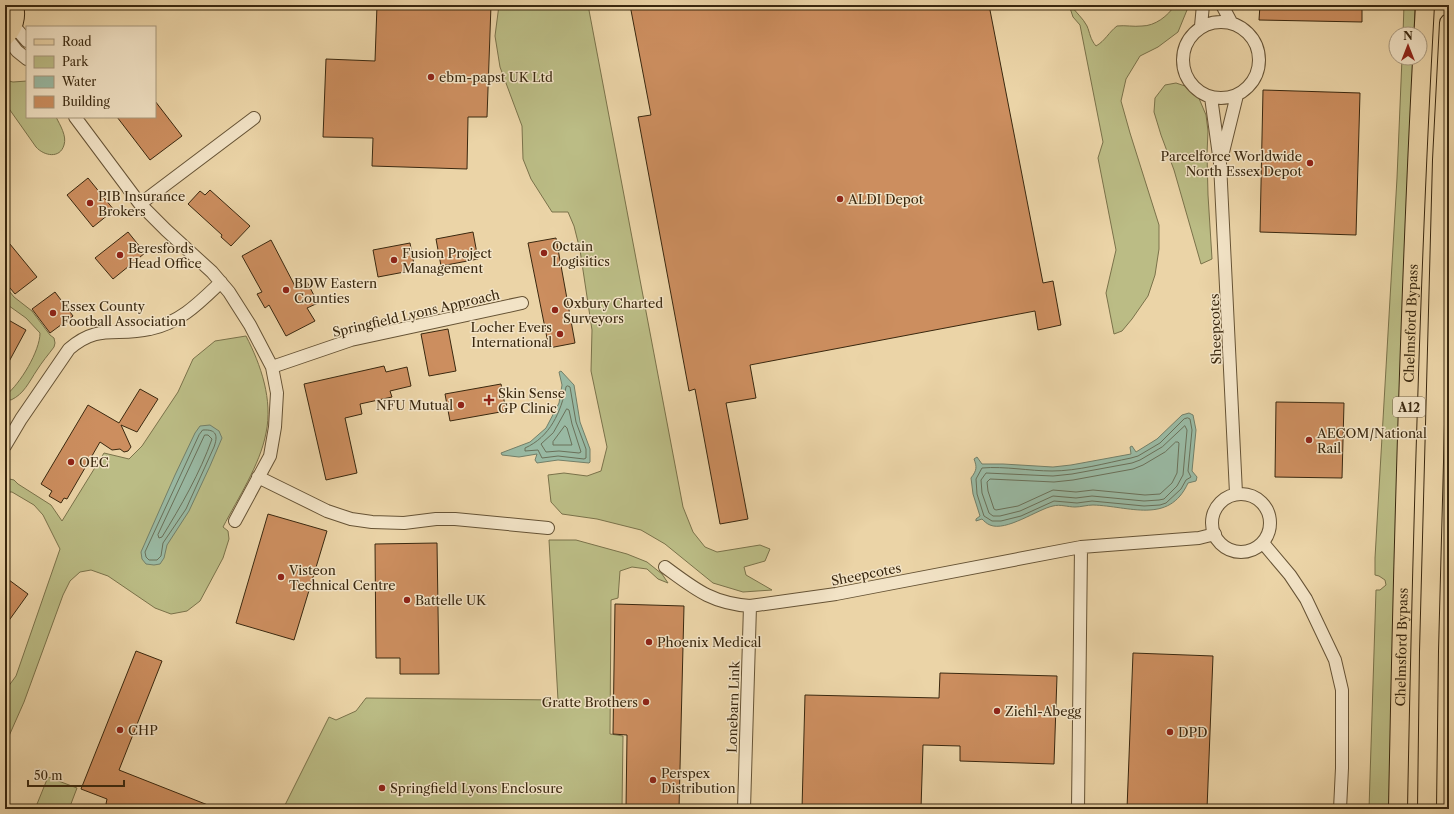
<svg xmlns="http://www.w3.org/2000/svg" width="1454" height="814" font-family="'Libre Caslon Text',serif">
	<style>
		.green { fill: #bbbc85; stroke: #7a724a }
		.water { fill: #99b9a3; stroke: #737f68 }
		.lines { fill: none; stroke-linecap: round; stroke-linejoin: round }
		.shore { stroke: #6a7059; stroke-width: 1 }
		.building { fill: #cc8e5f; stroke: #3a280f }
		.minor-casing { stroke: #665335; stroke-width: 14 }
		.major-casing { stroke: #3a280f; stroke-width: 18 }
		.highway-casing { stroke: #3a280f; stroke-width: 20 }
		.minor { stroke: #f2e3c6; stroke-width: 12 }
		.major { stroke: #ebd4a7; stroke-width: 16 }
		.highway { stroke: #ebd4a7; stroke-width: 18 }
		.poi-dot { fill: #8f2418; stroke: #f2e3c6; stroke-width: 1.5 }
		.labels { text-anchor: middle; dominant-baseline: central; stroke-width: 3; stroke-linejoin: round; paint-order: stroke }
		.shield { fill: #f2e3c6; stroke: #716046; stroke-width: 1 }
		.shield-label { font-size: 12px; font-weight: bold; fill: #3a280f }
		.poi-label { font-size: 13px; fill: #3a280f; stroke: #f2e3c6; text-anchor: start }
		.street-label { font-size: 13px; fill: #3a280f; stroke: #f2e3c6 }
	</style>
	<rect width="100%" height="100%" fill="#ebd4a7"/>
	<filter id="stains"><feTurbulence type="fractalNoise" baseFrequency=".005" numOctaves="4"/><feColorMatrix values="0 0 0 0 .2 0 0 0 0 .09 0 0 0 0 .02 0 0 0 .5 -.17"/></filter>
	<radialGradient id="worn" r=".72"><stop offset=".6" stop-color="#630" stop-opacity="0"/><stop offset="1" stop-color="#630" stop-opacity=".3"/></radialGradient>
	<path class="green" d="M499,5H588L683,507L693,532L705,547L717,552L760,545L770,549L765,561L744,567L746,575L772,590L743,592L713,583L665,544L641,530L597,519L562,514L551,502L548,475L564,473L587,476L601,471L607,447L591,371L592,330L580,250L574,226L568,212H552L531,179L523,159L522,126L500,67L495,36Z
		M1069,5H1071C1075,12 1083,18 1087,26C1090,33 1090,39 1096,46C1105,41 1109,32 1117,26C1125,25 1134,27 1142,26C1155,26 1168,16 1175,5H1187V10L1178,32L1158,47L1140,56L1126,79L1121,101L1130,133L1159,225V249L1155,275L1148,296L1132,319L1122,331L1114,334L1106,293L1116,250L1098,158L1103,142L1080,25L1073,17Z
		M1404,5H1415L1414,34H1403Z
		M1402,58H1413L1390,809H1369L1376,590H1380L1386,585L1385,580L1379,576L1375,575V558L1397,178Z
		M5,80L13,82L27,81V117H56C60,125 67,136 64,145C60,159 44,156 36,147L5,103Z
		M1176,83L1188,87L1198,96L1206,115L1208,131L1207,154L1208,195L1212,259L1201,264L1174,170L1161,135L1154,112L1155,98L1165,85Z
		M5,286L14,297L32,311L50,335L54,338L55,343L54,347C48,355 42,362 37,370C29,382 24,394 11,400L7,399L6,395C20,384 40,351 40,333L26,318L5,303Z
		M246,336C261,365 273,400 266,433C260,465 238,498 223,527L228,531L229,539L223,558L200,601L187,611L171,614L155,608L108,576L91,570L80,572L70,581L63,595L24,702L5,745V691L16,676L60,549L43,515L34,505L12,492H5V478L14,480L18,484L51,505L62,521L104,453L129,459L142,446L178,392L193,359L215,341Z
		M549,540H576L627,554L647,562L662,574L668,583L658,579L647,569L632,567L620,571L618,598L611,600L610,734L623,736L622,809H283L329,717L336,720L356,711L366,698L558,700Z
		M48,777L77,788L69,809H35Z"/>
	<path class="water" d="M561,371L574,385L580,422L590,449V462L589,463L558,460L537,463L535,460L537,454L519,457L502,455L501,453L530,442L546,428L559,403L562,385L559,372Z
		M1189,413L1193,415L1196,430L1192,471L1197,477L1196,481L1188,483C1169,525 1129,506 1093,505C1087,505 1081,507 1075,507C1068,507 1060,504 1053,506C1038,509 1006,532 990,525C987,524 984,521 982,519L976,521V519L980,516L973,494L971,478C977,470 977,467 974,459L977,457L982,464H1003L1053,467L1071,465L1131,454L1130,447L1132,446L1136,452L1157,439L1182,415Z
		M210,425L219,431L222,438L210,466L189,511L167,545L164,558L160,564L154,565L146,564L142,559L141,552L175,475L195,433L200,426Z"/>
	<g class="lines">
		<path class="shore" d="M568,386L570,387L576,422L586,449V458L584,459L558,456L542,458L538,450L525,451V448C550,437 561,412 566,387Z
			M567,409L569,410L572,424L581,452L579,453L559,451L546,452L541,444L553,433Z
			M1188,418L1190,419L1192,430L1188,471L1191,477L1186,480L1181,489L1166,503L1160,505L1144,506L1092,501L1077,503L1054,501L1021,516L1001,521H992L984,516L977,494L976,479L982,468C1005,466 1029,471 1052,471C1078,471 1106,463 1131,458L1138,456L1160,443L1184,419Z
			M565,426L567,428L572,445H553V442Z
			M1185,426L1187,430L1183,475L1177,486L1164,499L1159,500L1144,501L1092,496L1076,498L1053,496L1020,511L1000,516H993L989,513L982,493L981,480L986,473L1053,476L1072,474L1132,463L1140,460L1162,447Z
			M203,430C217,429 218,436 214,447L186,509L163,543L161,556L157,560H149L146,557L145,552L199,435Z
			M205,435H208L212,439C200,473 181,506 162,537L159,538L158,535Z
			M1176,442H1178L1179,443L1177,473L1172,483L1160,494L1145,495L1093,490L1076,492L1053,490L1018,506L996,510L994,509L988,491L987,482L990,479L1054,482L1073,480L1133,469L1143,465L1165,452Z"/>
	</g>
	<path class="building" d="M377,5H491L487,117H468L467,169L372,166L373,138L323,137L326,59L375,61Z
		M630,5H989L1043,283L1053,281L1061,325L1038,330L1035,311L750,365L756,398L726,403L748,519L720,524L695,389L689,391L638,117L651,115Z
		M1260,5H1362V22L1259,20Z
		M1263,90L1360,93L1356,235L1260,232Z
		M155,101L182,136L150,160L117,117H155Z
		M88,178L114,210L93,227L67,195Z
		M210,190L250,226L231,246L221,237L222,235L188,204L200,191L205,195Z
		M128,232L145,253L113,279L95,258Z
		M473,232L478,259L441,266L436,239Z
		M5,238L37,277L15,294L5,282Z
		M556,238L575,343L549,348L528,243Z
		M271,240L296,288L307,282L318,303L307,308L315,321L286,336L269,305L265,308L257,294L262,292L242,256Z
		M410,243L415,270L378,277L373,250Z
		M55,292L73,316L50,333L32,309Z
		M5,318L26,330L5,369Z
		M448,329L456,371L429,376L421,334Z
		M384,366L386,372L407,367L411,386L390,391L392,397L360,404L362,414L345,418L357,473L326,480L304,384Z
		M501,384L506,411L450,421L445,394Z
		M140,389L158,399L137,432L121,425L131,447L128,451L124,452L120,449L112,450L100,442L67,499L64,498L61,503L49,496L52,491L41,484L88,405L119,423Z
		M1276,402L1344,403L1342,478L1275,477Z
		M268,514L327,531L294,640L236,623Z
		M437,543L439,674H400V658H376L375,544Z
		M5,577L28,594L5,626Z
		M615,604L684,606L679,809H626L627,735L613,734Z
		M136,651L162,661L119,770L218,809H119L106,804L107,799L81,789Z
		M1133,653L1213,656L1207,809H1127Z
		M940,673L1057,676L1054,764L960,761V746L923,745L921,809H802L805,695L939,698Z"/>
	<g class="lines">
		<g class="minor-casing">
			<path id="minor" d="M1222,5L1231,22
				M1183 60a38 38 0 1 1 76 0a38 38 0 1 1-76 0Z
				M14,26L27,41
				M1201,26L1203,5
				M6,37L17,51L27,59
				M1211,97L1220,163L1236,493
				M75,117L140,204L166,230L212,272L229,292L250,325L272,367L277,393L275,427L270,456L235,521
				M1222,156L1237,95
				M140,204L254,118
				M272,367L351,340L522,303
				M5,446L21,419L69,349C99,323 116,337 150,329C180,323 200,302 221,282
				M258,477L327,511L351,519L372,522L404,523L436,519H455L548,528
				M1212 523a29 29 0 1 1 58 0a29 29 0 1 1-58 0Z
				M1263,543L1290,575L1306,599L1335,660L1342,690V768L1340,809
				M665,567C695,589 711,603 750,606L836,594L1081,547L1199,538L1215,534
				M744,809L750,606
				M1078,809L1081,547"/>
		</g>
		<g class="major-casing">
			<path id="major" d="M5,38C15,29 18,17 15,5"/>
		</g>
		<g class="highway-casing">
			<g id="highway">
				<path id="s1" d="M1398,809C1403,541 1410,273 1425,5"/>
				<path d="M1427,809L1429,651L1442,160L1449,23"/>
			</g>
		</g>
		<use href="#minor" class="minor"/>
		<use href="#major" class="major"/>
		<use href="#highway" class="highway"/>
	</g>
	<g class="poi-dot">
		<circle cx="431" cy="77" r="4"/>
		<circle cx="1310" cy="163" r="4"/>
		<circle cx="840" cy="199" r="4"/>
		<circle cx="90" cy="203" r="4"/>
		<circle cx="544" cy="253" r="4"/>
		<circle cx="120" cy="255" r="4"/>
		<circle cx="394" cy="260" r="4"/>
		<circle cx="286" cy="290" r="4"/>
		<circle cx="555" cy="310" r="4"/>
		<circle cx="53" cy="313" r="4"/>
		<circle cx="560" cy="334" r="4"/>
		<path d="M487 394h4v4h4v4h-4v4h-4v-4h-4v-4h4z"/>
		<circle cx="461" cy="405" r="4"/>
		<circle cx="1309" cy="440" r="4"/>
		<circle cx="71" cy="462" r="4"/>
		<circle cx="281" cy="577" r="4"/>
		<circle cx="407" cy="600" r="4"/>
		<circle cx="649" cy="642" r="4"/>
		<circle cx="646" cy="702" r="4"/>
		<circle cx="997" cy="711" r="4"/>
		<circle cx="120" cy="730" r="4"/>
		<circle cx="1170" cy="732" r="4"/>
		<circle cx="653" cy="780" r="4"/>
		<circle cx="382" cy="788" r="4"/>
	</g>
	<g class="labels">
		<rect class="shield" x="1393" y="397" width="32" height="20" rx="3"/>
		<g class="shield-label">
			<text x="1409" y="407">A12</text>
		</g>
		<g class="poi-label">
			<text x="439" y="77">ebm-papst UK Ltd</text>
			<text x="1302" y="156" text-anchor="end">Parcelforce Worldwide<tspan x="1302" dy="15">North Essex Depot</tspan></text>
			<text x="98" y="196">PIB Insurance<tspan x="98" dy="15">Brokers</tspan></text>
			<text x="848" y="199">ALDI Depot</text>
			<text x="552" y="246">Octain<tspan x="552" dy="15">Logisitics</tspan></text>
			<text x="128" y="248">Beresfords<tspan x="128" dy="15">Head Office</tspan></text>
			<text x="402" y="253">Fusion Project<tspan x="402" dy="15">Management</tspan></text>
			<text x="294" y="283">BDW Eastern<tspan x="294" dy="15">Counties</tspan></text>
			<text x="563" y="303">Oxbury Charted<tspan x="563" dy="15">Surveyors</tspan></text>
			<text x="61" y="306">Essex County<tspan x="61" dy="15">Football Association</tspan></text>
			<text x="552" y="327" text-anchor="end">Locher Evers<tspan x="552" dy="15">International</tspan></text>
			<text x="498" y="393">Skin Sense<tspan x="498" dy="15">GP Clinic</tspan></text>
			<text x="453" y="405" text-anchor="end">NFU Mutual</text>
			<text x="1317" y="433">AECOM/National<tspan x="1317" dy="15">Rail</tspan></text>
			<text x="79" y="462">OEC</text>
			<text x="289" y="570">Visteon<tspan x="289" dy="15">Technical Centre</tspan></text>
			<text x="415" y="600">Battelle UK</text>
			<text x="657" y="642">Phoenix Medical</text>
			<text x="638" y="702" text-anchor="end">Gratte Brothers</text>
			<text x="1005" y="711">Ziehl-Abegg</text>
			<text x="128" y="730">CHP</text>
			<text x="1178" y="732">DPD</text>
			<text x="661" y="773">Perspex<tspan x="661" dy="15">Distribution</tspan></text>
			<text x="390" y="788">Springfield Lyons Enclosure</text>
		</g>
		<g class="street-label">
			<text transform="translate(416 313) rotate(-13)">Springfield Lyons Approach</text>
			<text stroke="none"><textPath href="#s1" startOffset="486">Chelmsford Bypass</textPath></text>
			<text transform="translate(1215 329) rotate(-92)">Sheepcotes</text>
			<text transform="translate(866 574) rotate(-11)">Sheepcotes</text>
			<text stroke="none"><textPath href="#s1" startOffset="162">Chelmsford Bypass</textPath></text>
			<text transform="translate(733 707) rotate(-88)">Lonebarn Link</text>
		</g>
	</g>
	<rect width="1454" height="814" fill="none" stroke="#ebd4a7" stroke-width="20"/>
	<rect x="6" y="6" width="1442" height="802" fill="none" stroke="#3a280f" stroke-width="2"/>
	<rect x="10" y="10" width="1434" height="794" fill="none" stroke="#3a280f"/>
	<rect x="26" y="26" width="130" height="92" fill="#f2e3c6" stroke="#a8987d"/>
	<rect x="34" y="39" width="20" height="6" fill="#ebd4a7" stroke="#a8987d"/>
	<text x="62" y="46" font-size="12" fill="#3a280f">Road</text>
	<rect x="34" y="56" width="20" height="12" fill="#bbbc85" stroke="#a8987d"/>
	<text x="62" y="66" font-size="12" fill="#3a280f">Park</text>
	<rect x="34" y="76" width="20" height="12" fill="#99b9a3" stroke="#a8987d"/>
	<text x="62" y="86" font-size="12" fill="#3a280f">Water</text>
	<rect x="34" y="96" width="20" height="12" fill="#cc8e5f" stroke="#a8987d"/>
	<text x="62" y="106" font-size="12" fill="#3a280f">Building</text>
	<g transform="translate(1408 46)"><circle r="19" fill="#f2e3c6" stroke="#a8987d"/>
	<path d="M0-3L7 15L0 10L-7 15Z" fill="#8f2418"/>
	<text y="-6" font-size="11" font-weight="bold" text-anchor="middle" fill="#3a280f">N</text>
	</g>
	<path d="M28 780v6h96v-6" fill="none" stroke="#3a280f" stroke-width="2"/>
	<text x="34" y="780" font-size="12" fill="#3a280f" stroke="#f2e3c6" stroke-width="3" paint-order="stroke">50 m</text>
	<rect width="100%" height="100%" filter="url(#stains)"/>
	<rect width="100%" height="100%" fill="url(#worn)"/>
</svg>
